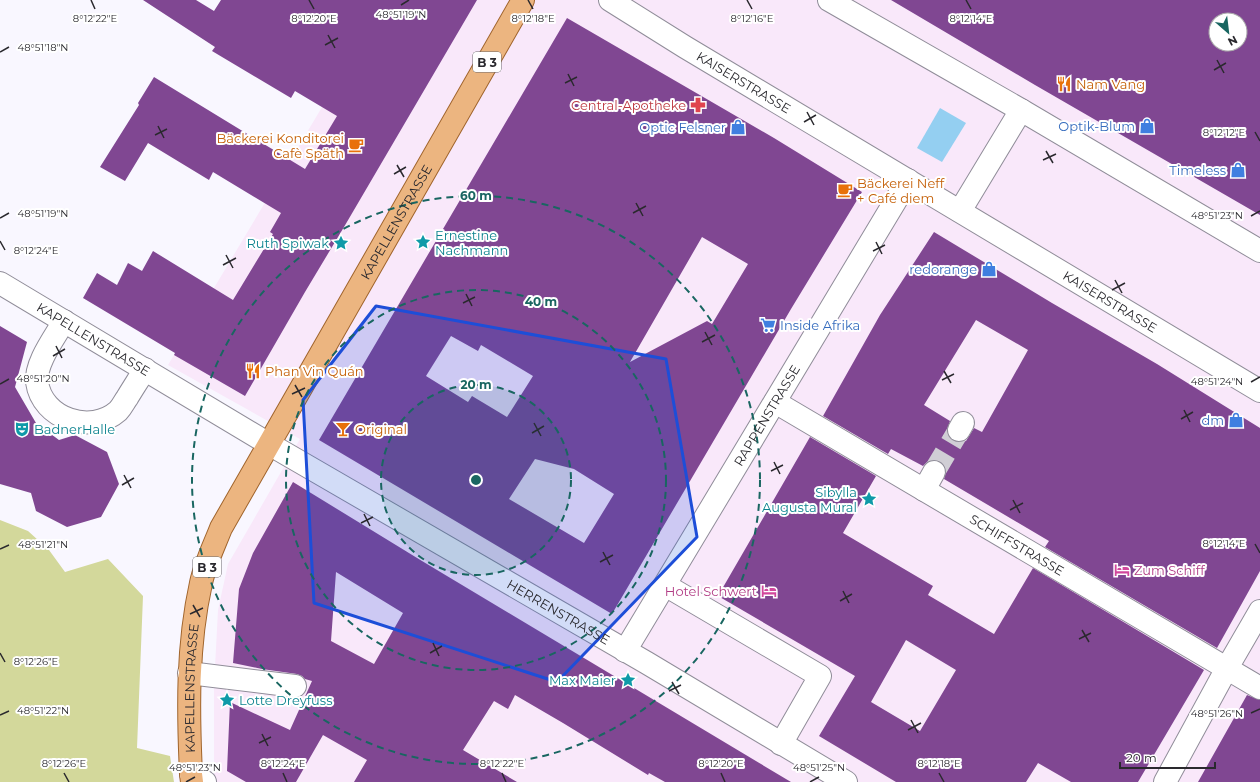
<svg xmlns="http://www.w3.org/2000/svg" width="1260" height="782" font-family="Montserrat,sans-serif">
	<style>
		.commercial { fill: #f9e8fa; fill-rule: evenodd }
		.green { fill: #d3d89b }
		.water { fill: #94cff1 }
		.building { fill: #804792; fill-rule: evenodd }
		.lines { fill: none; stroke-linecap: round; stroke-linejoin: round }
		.minor-tunnel { stroke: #d0ced5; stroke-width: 22; stroke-dasharray: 22 11; stroke-linecap: butt }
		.minor-casing { stroke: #908d99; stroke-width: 24 }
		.major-casing { stroke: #a0642c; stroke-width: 24 }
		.minor { stroke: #fff; stroke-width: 22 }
		.major { stroke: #ecb580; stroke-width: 22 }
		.marked { fill: #1d4ed8; fill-opacity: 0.2; stroke: #1d4ed8; stroke-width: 3; stroke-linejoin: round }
		.ticks { fill: none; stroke: #2a292e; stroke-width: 1.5 }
		.ring { fill: none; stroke: #196661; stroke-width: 2; stroke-dasharray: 7 5 }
		.labels { text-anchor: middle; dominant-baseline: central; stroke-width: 4; stroke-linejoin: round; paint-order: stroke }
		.shield { fill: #fff; stroke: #6a696d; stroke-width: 1 }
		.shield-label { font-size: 12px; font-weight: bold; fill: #2a292e }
		.street-label { font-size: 13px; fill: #2a292e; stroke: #fff }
		.food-label { font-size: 13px; fill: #c56008; stroke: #fff; text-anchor: start }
		.health-label { font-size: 13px; fill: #be3a42; stroke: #fff; text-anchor: end }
		.shop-label { font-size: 13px; fill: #366cbe; stroke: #fff; text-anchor: end }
		.culture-label { font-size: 13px; fill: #0d838f; stroke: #fff; text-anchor: start }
		.hotel-label { font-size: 13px; fill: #b23c85; stroke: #fff; text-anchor: start }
		.ticks-label { font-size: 10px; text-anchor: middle; fill: #2a292e; stroke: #fff; stroke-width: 4; stroke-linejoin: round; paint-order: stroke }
		.centre { fill: #196661; stroke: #fff; stroke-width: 2 }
		.ring-label { font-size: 12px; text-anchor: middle; font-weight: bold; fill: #196661; stroke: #fff; stroke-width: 4; stroke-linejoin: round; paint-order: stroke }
	</style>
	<rect width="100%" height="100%" fill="#f9f7ff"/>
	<path class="commercial" d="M386,0H1214L1260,21V782H215L214,773V686L218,610L228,564L300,439L168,365ZM1216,20H1240V44H1216Z"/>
	<path class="green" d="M0,520L28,531L49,550L65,572L108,559L143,596L137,748L170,756L174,782H0Z"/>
	<path class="water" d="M940,108L966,123L942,162L917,148Z"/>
	<path class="building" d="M143,0H196L214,11L221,0H477L344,227L305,292L245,396L174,355L175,353L83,298L97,273L117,285L128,263L142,271L153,251L233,300L273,234L270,232L281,213L213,172L209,180L148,143L125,181L100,167L139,105L138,103L154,77L305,169L337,116L295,91L291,98L212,51L215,47Z
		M891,0H1260V215L1035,85ZM1216,20H1240V44H1216Z
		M567,18L774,138L862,192L791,309L612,614L319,440ZM702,237L748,264L712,324L707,321L630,362ZM451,336L478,351L481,345L533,376L507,417L472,396L468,402L426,376ZM535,459L574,469L614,494L584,543L509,499Z
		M934,232L1052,303L1157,364L1260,428V571L1217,648L1045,547L1049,541L944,479L946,471L945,466L940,461L933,460L927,462L923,466L891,449L888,454L823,416L880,315ZM976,320L1028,350L982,432L974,428L966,441L959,442L952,441L948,436L947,430L950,421L924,405Z
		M0,326L27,342L15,387L36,423L59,440L75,435L107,452L119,484L101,517L67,527L36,511L31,493L0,484Z
		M810,437L876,476L843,533L933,586L928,595L994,634L1033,568L1204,670L1138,782H1071L1038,763L1026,782H896L819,736L855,676L718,596ZM906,640L956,670L920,731L871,702Z
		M293,482L422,561L791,782H665L649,773L648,775L563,723L515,695L508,709L494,701L463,750L517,782H354L367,760L323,735L296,782H246L227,771L230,702L290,730L312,681L305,679L302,676L297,674L262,669L233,663L239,589L253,553ZM336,572L403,613L374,664L331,641Z
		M1247,695L1260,700V782H1198Z"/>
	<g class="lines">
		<path class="minor-tunnel" d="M934,472L959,430"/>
		<g class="minor-casing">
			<g id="minor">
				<path id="s1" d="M610,0L685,47L1260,391"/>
				<path d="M829,0L1021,110L1260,251"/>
				<path d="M960,211L1021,110"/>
				<path id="s2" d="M0,283L269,444L647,663L846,782"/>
				<path d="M64,321C55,337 35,363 37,382C42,419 91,435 118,411C122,407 124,402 127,398C133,388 139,379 145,369"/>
				<path id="s3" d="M775,402L1260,688"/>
				<path d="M959,430L963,423"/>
				<path d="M924,490L934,472"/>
				<path d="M665,585L820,676L781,744"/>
				<path id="s4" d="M625,651L908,180"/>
				<path d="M189,673L295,686"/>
				<path d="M191,774L205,782"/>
				<path d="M1165,782L1227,668L1260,611"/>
			</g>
		</g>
		<g class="major-casing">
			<g id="major">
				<path id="s5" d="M192,782L191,774C188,710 187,646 201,583C205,564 214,546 221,528L523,0"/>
			</g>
		</g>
		<use href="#minor" class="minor"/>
		<use href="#major" class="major"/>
	</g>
	<path class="marked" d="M376,306L666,359L697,537L557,682L314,603L303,400Z"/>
	<path class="ticks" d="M91,0L95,9M309,0L314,9M528,0L533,9M747,0L752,9M966,0L971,9M401,5L409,0M328,35L335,48M325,45L338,38M0,52L9,47M1217,60L1224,73M1214,70L1226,63M568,74L574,86M565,83L577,77M807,112L814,125M804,122L816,115M158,126L164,138M1255,132L1260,141M155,135L167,129M1046,151L1053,163M1043,160L1056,154M397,165L404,177M394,174L406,167M636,203L643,216M633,213L646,206M1251,216L1260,211M0,218L9,213M0,241L5,250M876,242L882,254M873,251L885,245M226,255L233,268M223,265L236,258M1115,280L1122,293M1112,290L1125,283M466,294L472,306M463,303L475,297M705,332L712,345M702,342L715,335M56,346L62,358M53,356L65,349M944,371L951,383M942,380L954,374M1251,382L1260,377M0,384L9,379M295,385L302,397M292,394L305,388M1184,410L1190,422M1181,419L1193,412M534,423L541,436M532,433L544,426M774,462L780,474M771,471L783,465M124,475L131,488M122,485L134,478M1013,500L1020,513M1010,510L1023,503M364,514L370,526M361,523L373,517M1255,544L1260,553M0,549L9,545M603,552L610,565M600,562L613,555M843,591L849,603M840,601L852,594M193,605L200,617M190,614L203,608M1082,630L1089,642M1079,639L1091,633M433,643L439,656M0,653L5,662M430,653L442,646M672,682L679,694M669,691L681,685M1251,713L1260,709M0,715L9,711M911,720L918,733M908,730L921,723M262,734L268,746M259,743L271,737M64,773L69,782M283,773L287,782M502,773L506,782M721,773L725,782M939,773L944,782M186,782L195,777M810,782L819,777"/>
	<circle cx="476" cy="480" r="95" fill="#196661" fill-opacity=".12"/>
	<g class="ring">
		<circle cx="476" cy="480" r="95"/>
		<circle cx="476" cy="480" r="190"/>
		<circle cx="476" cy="480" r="284"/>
	</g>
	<defs>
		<g id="restaurant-bare" transform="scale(1.2)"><path d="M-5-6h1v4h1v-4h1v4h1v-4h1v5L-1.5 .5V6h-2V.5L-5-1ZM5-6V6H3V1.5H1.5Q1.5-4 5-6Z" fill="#e8710a" stroke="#fff" stroke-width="2.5" paint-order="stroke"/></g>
		<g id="pharmacy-bare" transform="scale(1.2)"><path d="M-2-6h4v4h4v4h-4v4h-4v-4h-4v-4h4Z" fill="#e0444e" stroke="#fff" stroke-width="2.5" paint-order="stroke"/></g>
		<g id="shop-bare" transform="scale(1.2)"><path d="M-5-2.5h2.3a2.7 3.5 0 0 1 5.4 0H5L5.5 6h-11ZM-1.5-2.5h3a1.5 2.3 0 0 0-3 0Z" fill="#3f7fe0" stroke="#fff" stroke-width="2.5" paint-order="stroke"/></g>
		<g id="cafe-bare" transform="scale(1.2)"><path d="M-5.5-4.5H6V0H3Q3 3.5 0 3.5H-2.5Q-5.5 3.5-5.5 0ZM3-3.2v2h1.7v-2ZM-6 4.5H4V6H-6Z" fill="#e8710a" stroke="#fff" stroke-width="2.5" paint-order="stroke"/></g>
		<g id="sight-bare" transform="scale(1.2)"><path d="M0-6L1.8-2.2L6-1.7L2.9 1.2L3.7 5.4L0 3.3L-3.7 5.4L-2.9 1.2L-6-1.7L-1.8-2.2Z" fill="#0f9aa8" stroke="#fff" stroke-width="2.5" paint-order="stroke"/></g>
		<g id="supermarket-bare" transform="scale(1.2)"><path d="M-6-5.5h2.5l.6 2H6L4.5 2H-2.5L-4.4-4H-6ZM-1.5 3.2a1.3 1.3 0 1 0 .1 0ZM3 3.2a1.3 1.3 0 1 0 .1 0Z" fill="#3f7fe0" stroke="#fff" stroke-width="2.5" paint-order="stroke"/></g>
		<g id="theatre-bare" transform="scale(1.2)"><path d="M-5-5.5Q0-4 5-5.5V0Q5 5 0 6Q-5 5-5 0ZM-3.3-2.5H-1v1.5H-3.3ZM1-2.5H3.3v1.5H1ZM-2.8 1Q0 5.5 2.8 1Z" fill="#0f9aa8" stroke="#fff" stroke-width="2.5" paint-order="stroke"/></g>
		<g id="bar-bare" transform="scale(1.2)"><path d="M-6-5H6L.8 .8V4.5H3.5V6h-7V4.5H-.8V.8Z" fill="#e8710a" stroke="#fff" stroke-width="2.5" paint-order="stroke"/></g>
		<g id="hotel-bare" transform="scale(1.2)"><path d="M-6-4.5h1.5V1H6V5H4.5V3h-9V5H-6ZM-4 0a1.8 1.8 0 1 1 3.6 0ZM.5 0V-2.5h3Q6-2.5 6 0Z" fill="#d1479c" stroke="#fff" stroke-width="2.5" paint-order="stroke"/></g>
	</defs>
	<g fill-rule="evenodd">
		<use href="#restaurant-bare" x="1064" y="84"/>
		<use href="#pharmacy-bare" x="698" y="105"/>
		<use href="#shop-bare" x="1147" y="126"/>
		<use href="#shop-bare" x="738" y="127"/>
		<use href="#cafe-bare" x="356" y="145"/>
		<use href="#shop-bare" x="1238" y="170"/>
		<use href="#cafe-bare" x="845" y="190"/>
		<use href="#sight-bare" x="423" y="242"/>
		<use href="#sight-bare" x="341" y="243"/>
		<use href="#shop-bare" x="989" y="269"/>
		<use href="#supermarket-bare" x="768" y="325"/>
		<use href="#restaurant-bare" x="253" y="371"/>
		<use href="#shop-bare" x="1236" y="420"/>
		<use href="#theatre-bare" x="22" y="429"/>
		<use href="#bar-bare" x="343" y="429"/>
		<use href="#sight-bare" x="869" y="499"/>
		<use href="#hotel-bare" x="1122" y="570"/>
		<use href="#hotel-bare" x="769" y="591"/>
		<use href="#sight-bare" x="628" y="680"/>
		<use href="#sight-bare" x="227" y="700"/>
	</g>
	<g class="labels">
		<g class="shield">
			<rect x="473" y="52" width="28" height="20" rx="3"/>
			<rect x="193" y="557" width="28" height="20" rx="3"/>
		</g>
		<g class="shield-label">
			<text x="487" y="62">B 3</text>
			<text x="207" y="567">B 3</text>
		</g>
		<g class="street-label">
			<text stroke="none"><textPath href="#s1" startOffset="157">KAISERSTRASSE</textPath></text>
			<text stroke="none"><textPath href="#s5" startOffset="611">KAPELLENSTRASSE</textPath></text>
			<text stroke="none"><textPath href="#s1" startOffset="584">KAISERSTRASSE</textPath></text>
			<text stroke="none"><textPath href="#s2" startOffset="109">KAPELLENSTRASSE</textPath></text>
			<text stroke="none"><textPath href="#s4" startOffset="275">RAPPENSTRASSE</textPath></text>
			<text stroke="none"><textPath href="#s3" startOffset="281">SCHIFFSTRASSE</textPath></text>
			<text stroke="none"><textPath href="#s2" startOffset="648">HERRENSTRASSE</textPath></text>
			<text stroke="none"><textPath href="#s5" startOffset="94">KAPELLENSTRASSE</textPath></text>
		</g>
		<g class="food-label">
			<text x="1076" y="84">Nam Vang</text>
			<text x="344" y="138" text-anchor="end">Bäckerei Konditorei<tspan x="344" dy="15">Cafè Späth</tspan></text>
			<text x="857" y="183">Bäckerei Neff<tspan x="857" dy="15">+ Café diem</tspan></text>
			<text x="265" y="371">Phan Vin Quán</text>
			<text x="355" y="429">Original</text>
		</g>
		<g class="health-label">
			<text x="686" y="105">Central-Apotheke</text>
		</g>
		<g class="shop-label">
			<text x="1135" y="126">Optik-Blum</text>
			<text x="726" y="127">Optic Felsner</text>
			<text x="1226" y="170">Timeless</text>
			<text x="977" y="269">redorange</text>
			<text x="780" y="325" text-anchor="start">Inside Afrika</text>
			<text x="1224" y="420">dm</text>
		</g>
		<g class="culture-label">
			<text x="435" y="235">Ernestine<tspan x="435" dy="15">Nachmann</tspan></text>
			<text x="329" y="243" text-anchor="end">Ruth Spiwak</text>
			<text x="34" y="429">BadnerHalle</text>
			<text x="857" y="492" text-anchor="end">Sibylla<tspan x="857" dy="15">Augusta Mural</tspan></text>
			<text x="616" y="680" text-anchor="end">Max Maier</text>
			<text x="239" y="700">Lotte Dreyfuss</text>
		</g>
		<g class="hotel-label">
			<text x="1134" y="570">Zum Schiff</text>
			<text x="757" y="591" text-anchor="end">Hotel Schwert</text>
		</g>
	</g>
	<g class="ticks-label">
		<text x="401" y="18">48°51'19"N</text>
		<text x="95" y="22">8°12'22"E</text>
		<text x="314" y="22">8°12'20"E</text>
		<text x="533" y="22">8°12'18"E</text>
		<text x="752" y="22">8°12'16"E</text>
		<text x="971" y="22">8°12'14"E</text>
		<text x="43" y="51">48°51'18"N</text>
		<text x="1224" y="136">8°12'12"E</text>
		<text x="43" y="217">48°51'19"N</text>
		<text x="1217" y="219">48°51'23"N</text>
		<text x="36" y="254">8°12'24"E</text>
		<text x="43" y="382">48°51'20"N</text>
		<text x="1217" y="385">48°51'24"N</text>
		<text x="1224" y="547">8°12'14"E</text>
		<text x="43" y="548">48°51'21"N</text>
		<text x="36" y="665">8°12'26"E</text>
		<text x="43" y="714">48°51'22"N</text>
		<text x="1217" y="717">48°51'26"N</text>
		<text x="64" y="767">8°12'26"E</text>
		<text x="283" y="767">8°12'24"E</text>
		<text x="502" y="767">8°12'22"E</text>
		<text x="721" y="767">8°12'20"E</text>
		<text x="939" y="767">8°12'18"E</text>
		<text x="195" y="771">48°51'23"N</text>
		<text x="819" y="771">48°51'25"N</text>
	</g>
	<circle cx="476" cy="480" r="6" class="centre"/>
	<g class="ring-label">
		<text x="476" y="200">60 m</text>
		<text x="541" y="306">40 m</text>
		<text x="476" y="389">20 m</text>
	</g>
	<g transform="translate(1228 32) rotate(152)"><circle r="19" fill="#ffffff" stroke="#aaa9ab"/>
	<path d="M0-3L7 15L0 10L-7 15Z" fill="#196661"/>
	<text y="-6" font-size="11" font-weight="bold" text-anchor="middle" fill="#2a292e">N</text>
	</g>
	<path d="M1120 762v6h95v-6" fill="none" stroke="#2a292e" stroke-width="2"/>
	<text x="1126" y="762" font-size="12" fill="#2a292e" stroke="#ffffff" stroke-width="3" paint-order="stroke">20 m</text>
</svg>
